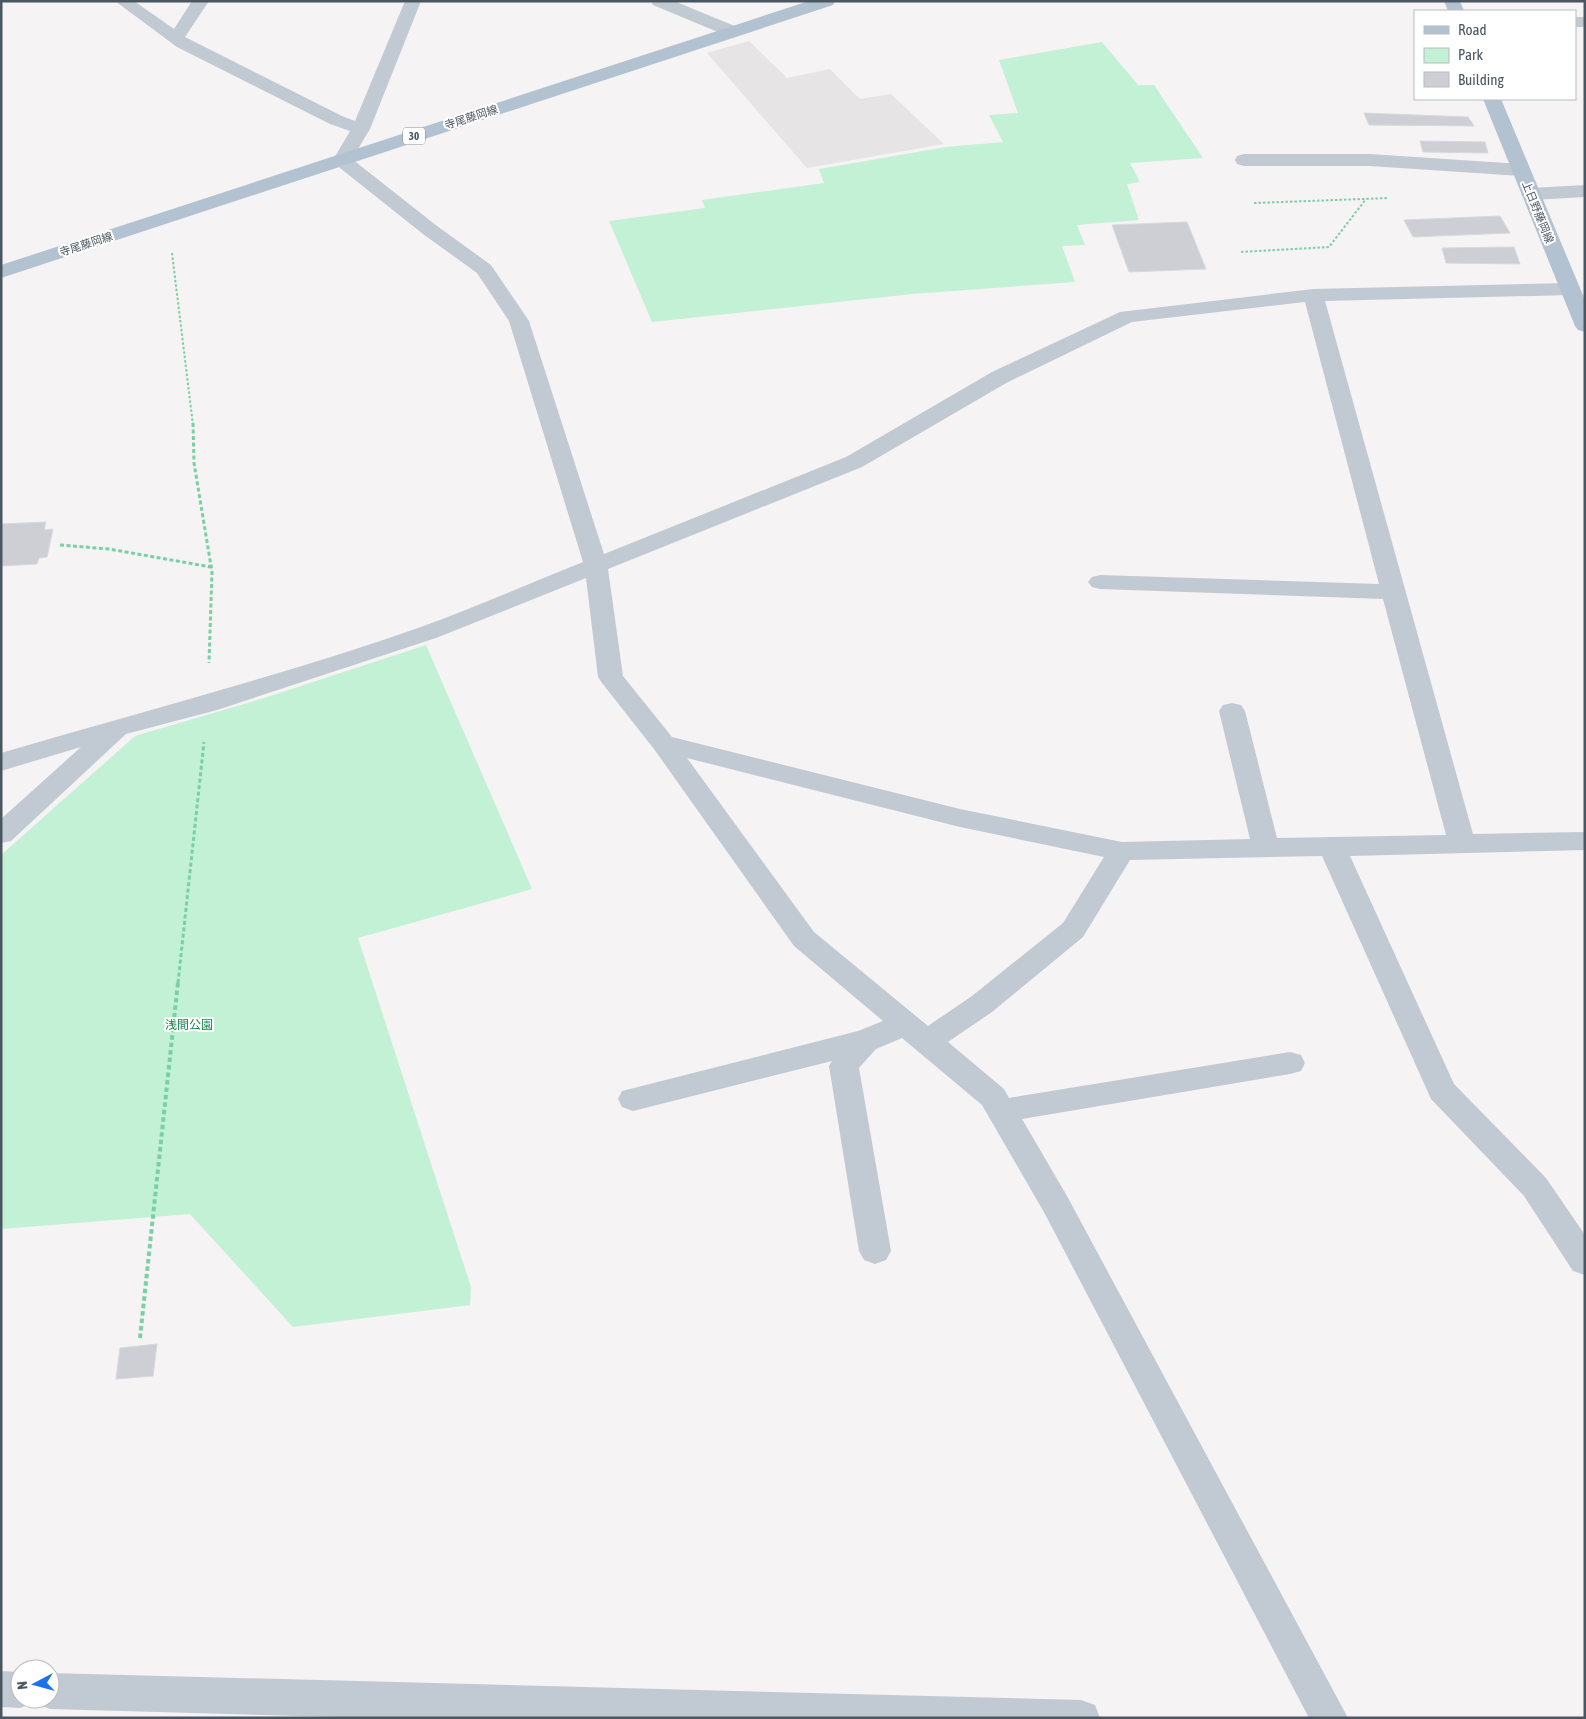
<svg xmlns="http://www.w3.org/2000/svg" width="1586" height="1719" font-family="'Asap Condensed','Noto Sans JP',sans-serif">
	<style>
		.education { fill: #e6e4e5 }
		.green { fill: #c3f1d5 }
		.building { fill: #cdcfd5; stroke: #d7d9de }
		.lines { fill: none; stroke-linecap: round; stroke-linejoin: round }
		.path-far2 { stroke: #7ad0a6; stroke-width: 2; stroke-dasharray: 2.5 2; stroke-linecap: butt }
		.path-far1 { stroke: #7ad0a6; stroke-width: 3; stroke-dasharray: 4 2.5; stroke-linecap: butt }
		.path { stroke: #7ad0a6; stroke-width: 4; stroke-dasharray: 4.5 3; stroke-linecap: butt }
		.minor { fill: #c1cad2; fill-rule: evenodd }
		.major { fill: #b3c2d1; fill-rule: evenodd }
		.labels { text-anchor: middle; dominant-baseline: central; stroke-width: 4; stroke-linejoin: round; paint-order: stroke }
		.far-street-label { font-size: 11px; fill: #4a5661; stroke: #fff }
		.shield { fill: #fff; stroke: #808990; stroke-width: 1 }
		.shield-label { font-size: 11px; font-weight: bold; fill: #4a5661 }
		.park-label { font-size: 12px; fill: #17864f; stroke: #fff }
	</style>
	<rect width="100%" height="100%" fill="#f5f3f3"/>
	<path class="education" d="M749,41L787,78L830,69L860,99L891,94L944,144L807,168L707,53Z"/>
	<path class="green" d="M1102,42L1138,85H1154L1203,158L1130,163L1140,182L1127,184L1139,220L1077,225L1085,245L1062,246L1075,282L912,294L652,322L609,221L705,208L702,200L824,183L819,169L946,147L1003,142L989,115L1018,113L999,60Z
		M426,645L532,889L358,938L471,1287L470,1305L293,1327L190,1214L1,1229V855L135,736L261,699Z"/>
	<path class="building" d="M1364,113L1468,117L1474,126L1369,125Z
		M1420,141L1485,142L1488,153L1423,152Z
		M1500,216L1510,233L1413,237L1404,220Z
		M1187,222L1206,269L1129,272L1112,225Z
		M1514,247L1520,264L1446,263L1442,248Z
		M46,522L44,530L53,529L47,557L39,558L37,564L1,566V524Z
		M157,1344L153,1376L116,1379L120,1348Z"/>
	<g class="lines">
		<path class="path-far2" d="M1254,203L1388,198
			M1241,252L1329,247L1366,199
			M172,253L193,425"/>
		<path class="path-far1" d="M193,423L194,463L212,572L209,663
			M60,545L109,549L211,567
			M178,983L204,742"/>
		<path class="path" d="M140,1338L178,982"/>
		<path class="minor" d="M115,1H134L174,29L192,1H209L185,37L342,116L355,121L405,1H421L370,129L352,159L437,226L491,265L529,321L604,554L846,457L992,372L1120,312L1313,289L1570,283L1577,285L1580,289L1577,293L1570,295L1325,301L1473,834L1585,832V850L1350,856L1454,1084L1546,1178L1585,1235V1275L1573,1271L1524,1196L1431,1099L1322,856L1130,860L1083,937L992,1012L948,1042L1004,1089L1009,1098L1290,1052L1301,1055L1305,1063L1301,1071L1290,1074L1022,1119L1067,1196L1348,1718H1309L1045,1214L982,1105L902,1038L876,1049L859,1068L891,1251L886,1260L875,1264L864,1260L859,1251L829,1066L832,1061L633,1111L622,1107L618,1099L622,1091L858,1031L883,1021L794,946L654,749L602,683L598,677L586,578L436,638L217,710L126,734L11,841L1,843V819L81,747L1,771V753C140,712 281,676 418,628C474,608 528,584 583,562L509,321L477,273L423,234L335,164L333,160L350,131L330,124L177,47ZM1305,302L1379,584L1100,575L1092,577L1088,582L1092,587L1100,589L1383,599L1446,835L1277,838L1245,711L1241,705L1232,703L1223,705L1219,711L1250,839L1122,842L960,809L672,737L623,676L608,569L862,467L1008,382L1132,322ZM687,758L960,827L1104,857L1063,923L972,996L928,1026L814,932Z
			M651,1H674L737,27L740,31L737,35L731,36L725,35L653,5Z
			M1575,17H1585V27H1575Z
			M1244,154H1370L1521,164L1528,166L1530,170L1528,174L1521,176L1370,166H1244L1237,164L1235,160L1237,156Z
			M1585,185V197L1531,200L1524,198L1521,194L1524,190L1531,188Z
			M1,1671L20,1672V1699H50V1673L1081,1700L1095,1705L1100,1718H374L50,1709L37,1704L35,1700L33,1703L20,1708L1,1707Z"/>
		<path class="major" d="M809,1H835L833,5L1,278V265Z
			M1444,1H1460L1464,11H1448Z
			M1483,99H1501L1585,300V332L1578,330L1575,326Z"/>
	</g>
	<g class="labels">
		<g class="far-street-label">
			<text transform="translate(471 117) rotate(-18)">寺尾藤岡線</text>
			<text transform="translate(1538 212) rotate(68)">上日野藤岡線</text>
			<text transform="translate(86 244) rotate(-18)">寺尾藤岡線</text>
		</g>
		<rect class="shield" x="403" y="127.5" width="22" height="17" rx="4"/>
		<g class="shield-label">
			<text x="414" y="136">30</text>
		</g>
		<g class="park-label">
			<text x="189" y="1025">浅間公園</text>
		</g>
	</g>
	<rect width="1586" height="1719" fill="none" stroke="#4a5661" stroke-width="5"/>
	<rect x="1414" y="10" width="162" height="90" fill="#ffffff" stroke="#b7bbc0"/>
	<rect x="1424" y="26" width="25" height="8" fill="#b3c2d1" stroke="#b7bbc0"/>
	<text x="1458" y="35" font-size="15" fill="#4a5661">Road</text>
	<rect x="1424" y="48" width="25" height="15" fill="#c3f1d5" stroke="#b7bbc0"/>
	<text x="1458" y="60" font-size="15" fill="#4a5661">Park</text>
	<rect x="1424" y="72" width="25" height="15" fill="#cdcfd5" stroke="#b7bbc0"/>
	<text x="1458" y="85" font-size="15" fill="#4a5661">Building</text>
	<g transform="translate(35 1684) rotate(264)"><circle r="24" fill="#ffffff" stroke="#b7bbc0"/>
	<path d="M0-4L9 19L0 12L-9 19Z" fill="#1a73e8"/>
	<text y="-8" font-size="14" font-weight="bold" text-anchor="middle" fill="#4a5661">N</text>
	</g>
</svg>
